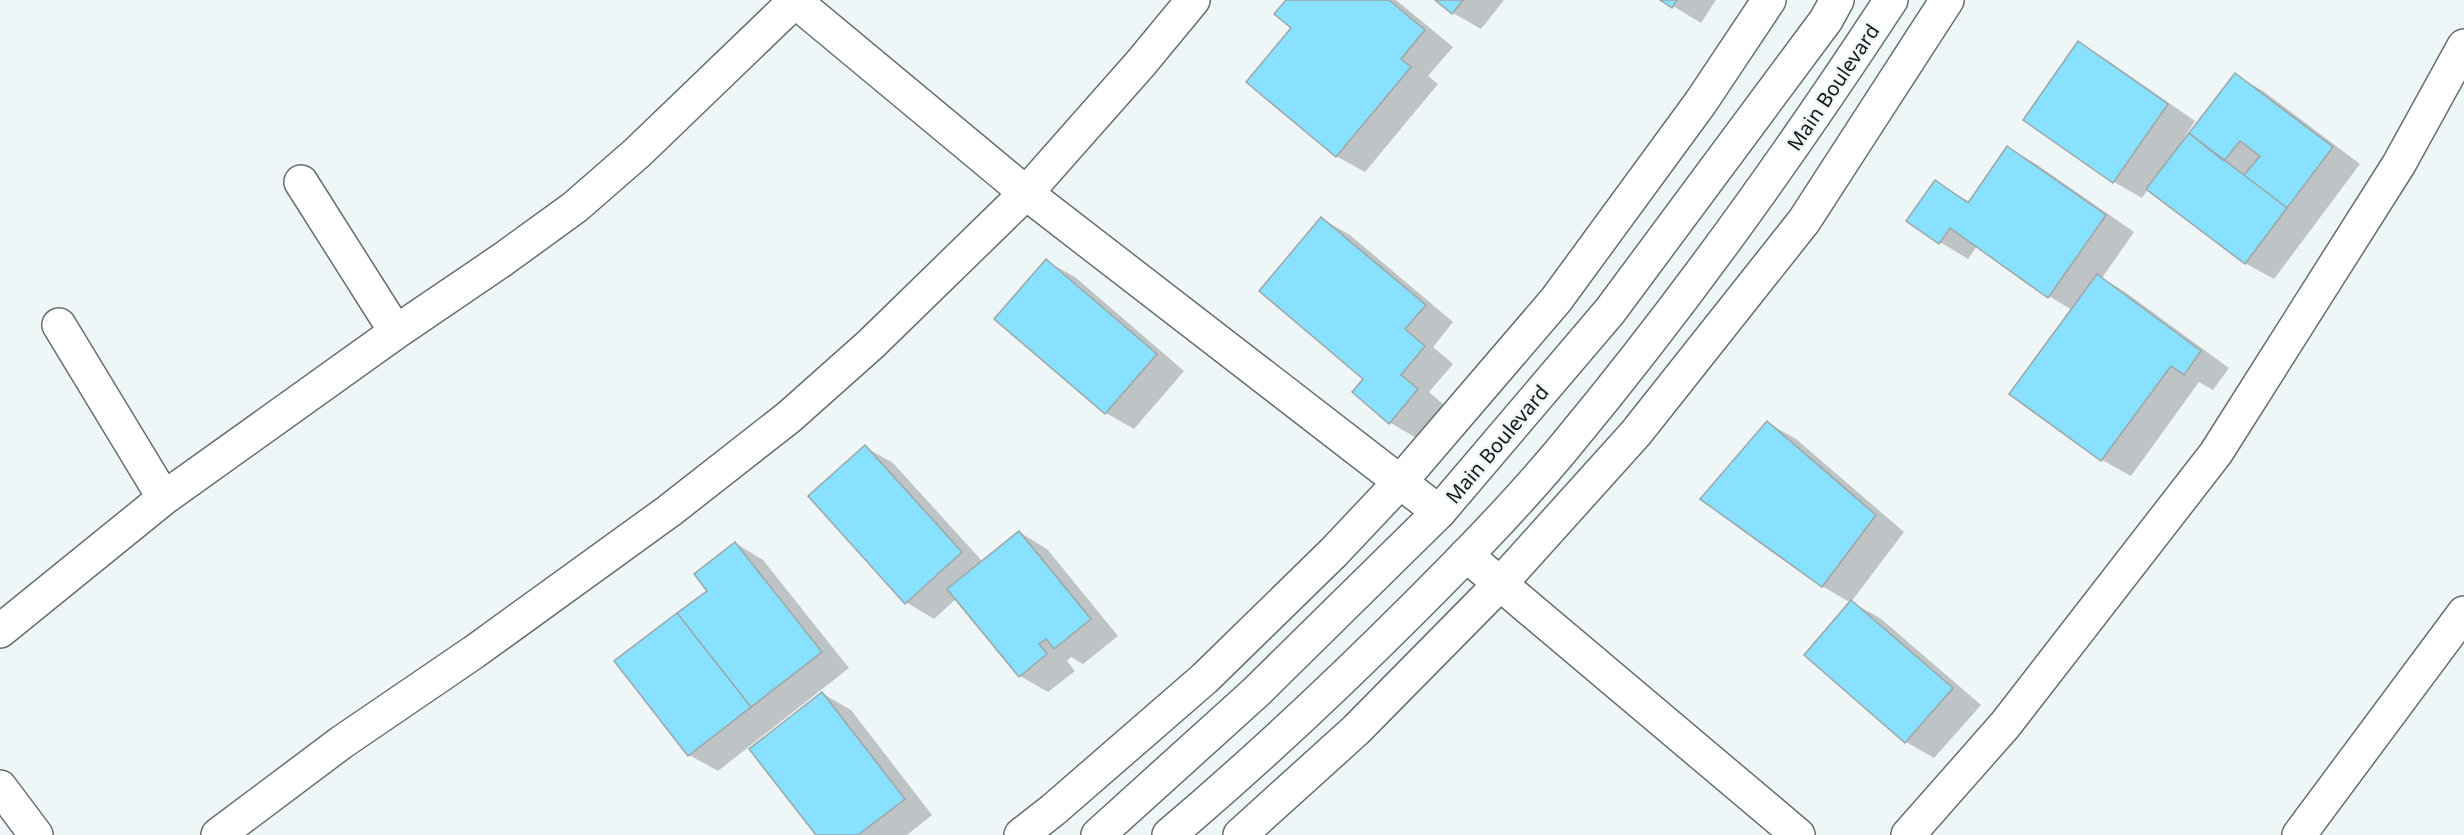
<svg xmlns="http://www.w3.org/2000/svg" width="2464" height="835" font-family="'Noto Sans',sans-serif">
	<style>
		.shadow { fill: #0003 }
		.building { fill: #87e1ff; stroke: #9ea5a7; stroke-width: 1.5 }
		.lines { fill: none; stroke-linecap: round; stroke-linejoin: round }
		.street-casing { stroke: #676e6e; stroke-width: 36 }
		.secondary-casing { stroke: #676e6e; stroke-width: 36 }
		.street { stroke: #fff; stroke-width: 33 }
		.secondary { stroke: #fff; stroke-width: 33 }
		.labels { text-anchor: middle; dominant-baseline: central; stroke-width: 4.5; stroke-linejoin: round; paint-order: stroke }
		.street-label { font-size: 20px; fill: #151818; stroke: #eef6f7 }
	</style>
	<rect width="100%" height="100%" fill="#eef6f7"/>
	<path class="shadow" d="M1288,0H1396L1453,47L1428,76L1438,84L1365,172L1336,156L1293,28Z
		M1437,0H1504L1481,29L1453,13Z
		M1663,0H1716L1701,23Z
		M2079,43L2107,60L2195,121L2182,141L2184,143L2235,75L2263,91L2360,164L2274,279L2245,263L2148,189L2142,198L2114,182Z
		M2008,148L2036,164L2134,232L2102,278L2125,292L2229,368L2213,390L2199,382L2131,476L2102,460L2011,393L2072,310L2049,296L1977,246L1968,259L1940,242L1935,182L1970,202Z
		M1322,219L1350,235L1453,322L1433,347L1453,364L1429,392L1445,406L1418,439L1389,422L1365,379Z
		M1046,261L1075,277L1184,371L1134,429L1106,413Z
		M1768,423L1796,439L1904,532L1851,602L1880,618L1981,705L1934,758L1906,742L1806,655L1851,603L1822,586Z
		M865,447L893,463L983,562L1019,532L1047,549L1118,636L1083,664L1071,657L1067,661L1075,671L1048,692L1020,676L957,598L934,619L906,602Z
		M735,543L763,560L849,668L718,771L689,755L709,591Z
		M823,694L851,710L932,815L907,835H818Z"/>
	<path class="building" d="M1286,0H1389L1425,30L1401,59L1411,67L1336,157L1246,82L1291,28L1274,14Z
		M1435,0H1463L1452,14Z
		M1660,0H1677L1672,8Z
		M2078,41L2168,104L2113,183L2023,120Z
		M2235,73L2333,147L2287,208L2244,175L2260,156L2240,141L2224,161L2189,133Z
		M2189,133L2287,208L2245,264L2146,189Z
		M2007,146L2106,215L2048,298L1950,228L1939,244L1906,221L1935,180L1968,203Z
		M1321,217L1426,305L1405,329L1425,346L1401,375L1418,389L1389,424L1352,392L1363,379L1259,291Z
		M1046,259L1157,354L1105,414L994,319Z
		M2097,274L2201,351L2184,375L2171,366L2101,461L2009,394Z
		M1767,421L1876,515L1822,587L1700,499Z
		M865,445L962,552L905,604L808,496Z
		M1019,531L1091,619L1054,649L1046,639L1039,644L1047,654L1019,677L947,589Z
		M735,542L822,652L751,707L677,613L707,591L694,574Z
		M1851,600L1953,688L1905,743L1804,655Z
		M677,613L751,707L688,756L614,661Z
		M822,692L905,799L858,835H816L749,749Z"/>
	<g class="lines">
		<g class="street-casing">
			<path id="street" d="M795,1L1026,193L1439,512
				M301,182L396,332
				M59,325L164,498
				M1466,555L1798,835
				M0,631L164,498L396,332L502,260L575,207L637,153L796,0
				M0,787L36,835
				M218,835L342,742L474,652L669,511L789,417L871,344L1026,193L1141,63L1193,0
				M1021,835L1053,810L1205,678L1334,552L1400,482L1556,300L1701,102L1769,0
				M1240,835L1356,730L1500,584L1636,433L1804,221L1947,0
				M1908,835L2005,725L2216,453L2399,164L2464,46
				M2299,835L2464,613"/>
		</g>
		<g class="secondary-casing">
			<path id="secondary" d="M1098,835L1255,693L1439,512L1610,311L1826,20L1837,0
				M1169,835C1254,763 1335,687 1414,608C1466,556 1519,502 1566,445C1683,304 1791,153 1891,0"/>
		</g>
		<use href="#street" class="street"/>
		<use href="#secondary" class="secondary"/>
	</g>
	<g class="labels">
		<g class="street-label">
			<text transform="translate(1833 87) rotate(-56)">Main Boulevard</text>
			<text transform="translate(1497 444) rotate(-50)">Main Boulevard</text>
		</g>
	</g>
</svg>
